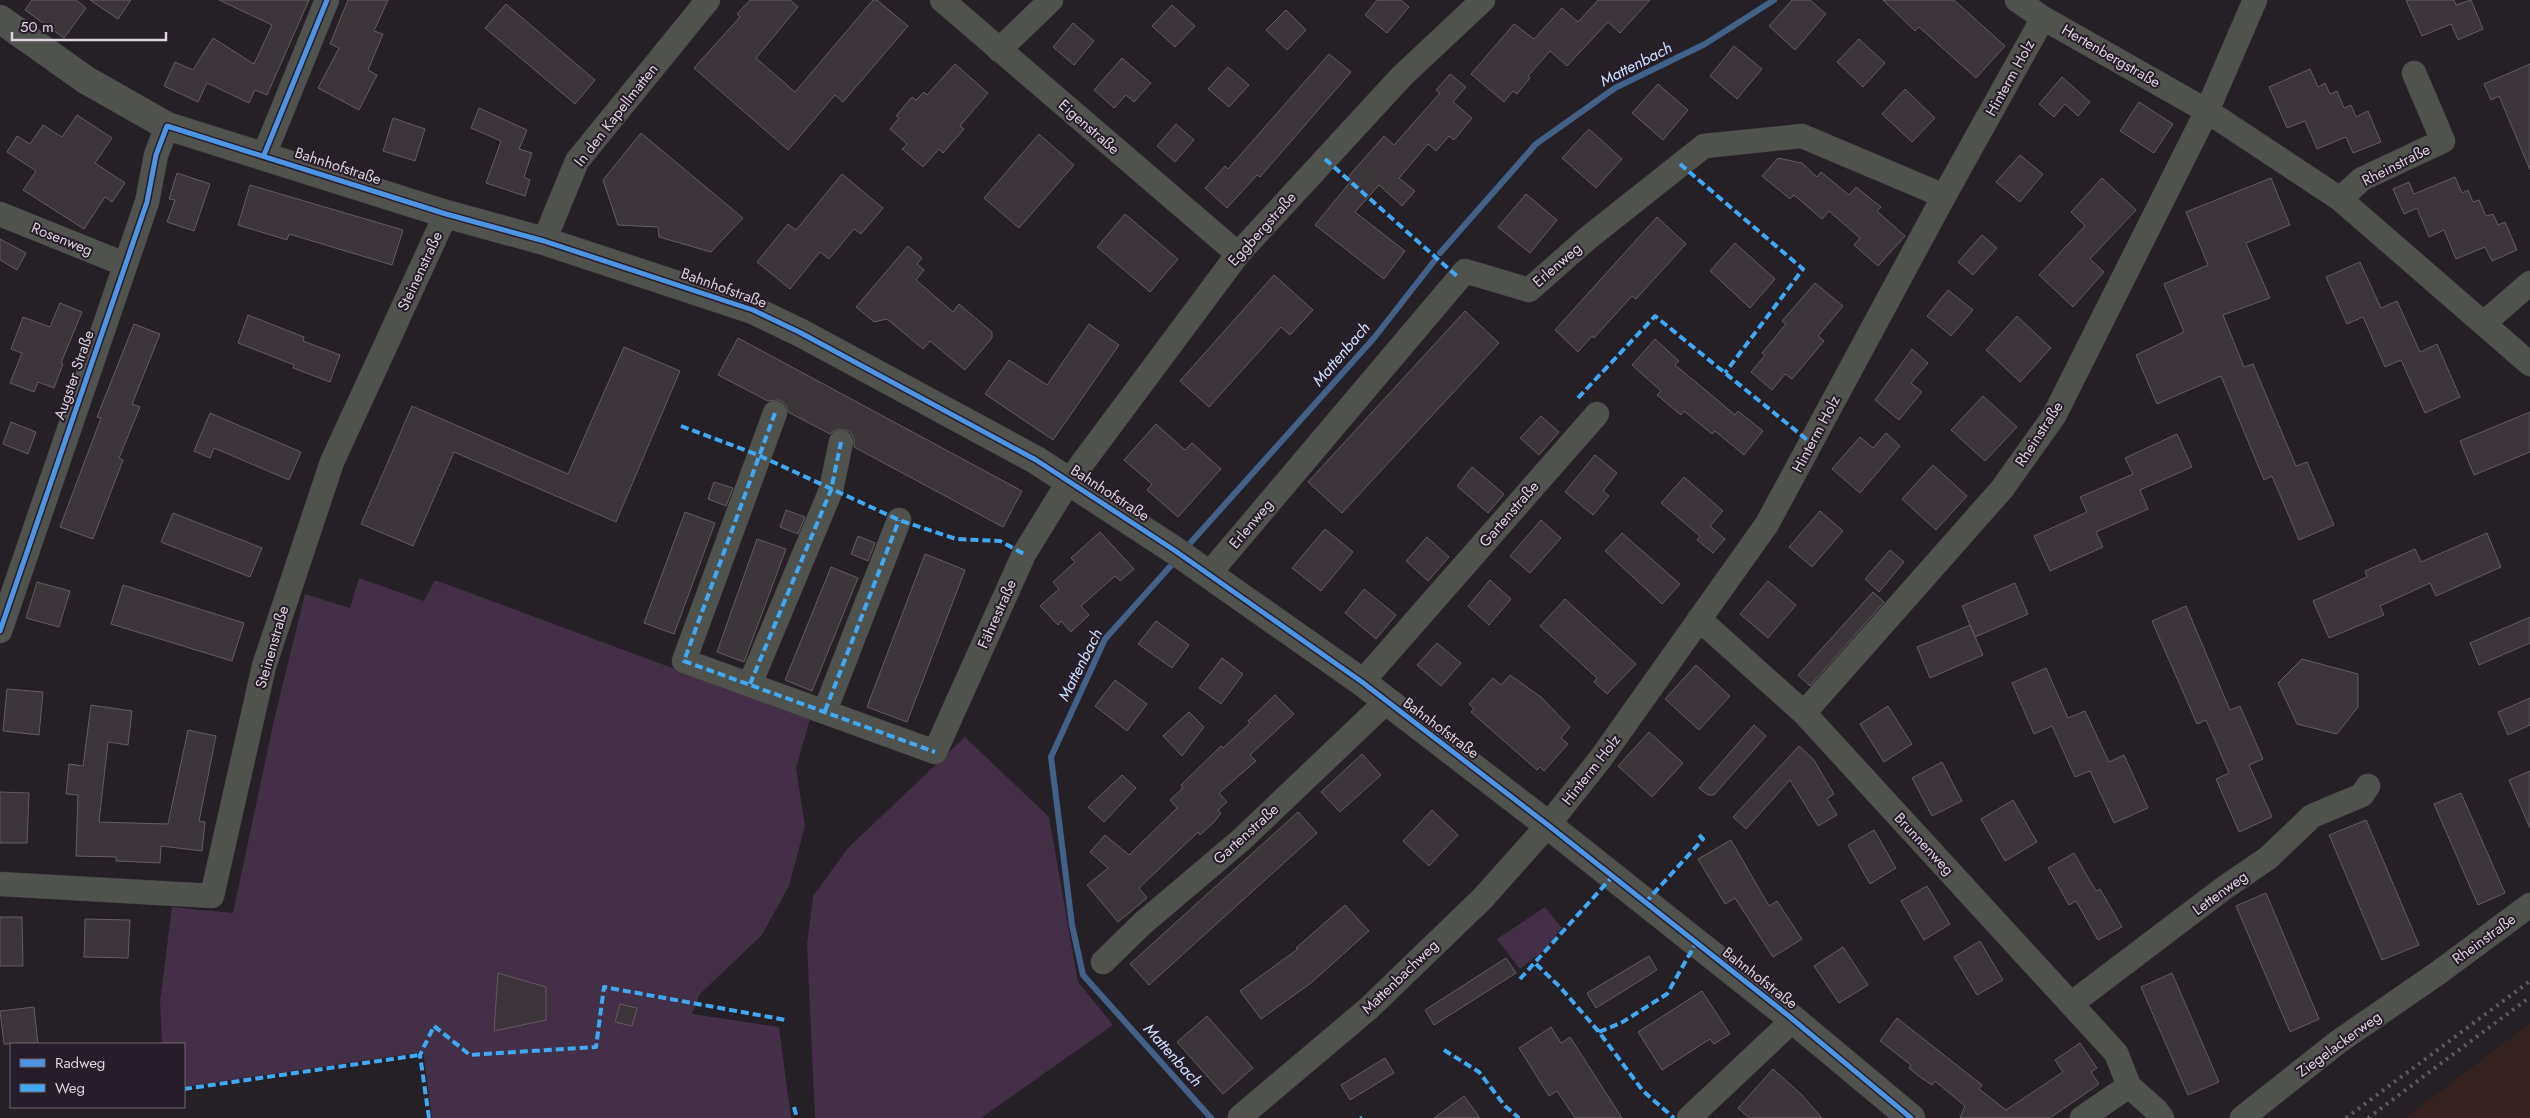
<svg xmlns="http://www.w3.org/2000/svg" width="2530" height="1118" font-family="Jost,sans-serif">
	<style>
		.industrial { fill: #332220 }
		.green { fill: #432f46 }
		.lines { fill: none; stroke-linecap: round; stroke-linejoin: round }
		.stream { stroke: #426189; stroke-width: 6 }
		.building { fill: #3c353a; stroke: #635c60 }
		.minor-casing { stroke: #3e393f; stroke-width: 25 }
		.tertiary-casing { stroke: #3e393f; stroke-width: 29 }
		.minor { stroke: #50524d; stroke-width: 24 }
		.tertiary { stroke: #50524d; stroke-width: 28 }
		.rail { stroke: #5c5c5c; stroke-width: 4; stroke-dasharray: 2.5 5; stroke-linecap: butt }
		.quiet { stroke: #3fa9f5; stroke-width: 4; stroke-dasharray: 8 4; stroke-linecap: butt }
		.cycleway-casing { stroke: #271c29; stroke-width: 8 }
		.cycleway { stroke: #4d94e3; stroke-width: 5 }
		.labels { text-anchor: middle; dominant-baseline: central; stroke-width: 4; stroke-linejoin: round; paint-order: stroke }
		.street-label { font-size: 15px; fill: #dcd4dd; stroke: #271c29 }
		.water-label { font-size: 16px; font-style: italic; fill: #cde2fe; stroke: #271c29 }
	</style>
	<rect width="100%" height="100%" fill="#251f26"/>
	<path class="industrial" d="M2530,1023V1118H2405Z"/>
	<path class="green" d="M359,578L424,601L435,580L810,719L796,768L805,826L789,886L762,935L700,994L692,1014L779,1027L791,1118H432L423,1052L184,1087V1044H162L160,1002L172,907L233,913L274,720L305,594L350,608Z
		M965,737L1049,817L1078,982L1113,1025L981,1118H815L807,944L813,896L848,848Z
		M1545,907L1562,928L1543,951L1520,969L1497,939Z"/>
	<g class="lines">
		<path class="stream" d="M1440,253L1536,144L1615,88L1705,44L1774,0
			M1184,550L1374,338L1435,260
			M1176,560L1105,639L1051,757L1072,925L1083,975L1211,1118"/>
	</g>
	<path class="building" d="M32,0H76L86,8L64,38L25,10Z
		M90,0H131L118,19Z
		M219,0H309L267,95L255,90L249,103L207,83L198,102L164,86L175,62L193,70L213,38L254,64L272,25Z
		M348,0H388L374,31L383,34L368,70L377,75L359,110L318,88L339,48L330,44Z
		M750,0H790L798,7L756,58L795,92L873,0H877L908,26L843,102L835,95L788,150L694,68L740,17L737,14Z
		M1377,0H1401L1409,7L1387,33L1365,15Z
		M1598,0H1650L1620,33L1608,22L1567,66L1550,51L1528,76L1530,78L1517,94L1513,91L1504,102L1471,74L1514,24L1534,39L1562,8L1578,22Z
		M1792,0H1810L1826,14L1795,50L1769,26Z
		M1883,0H1954L2005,46L1976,78L1919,27L1915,31Z
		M2406,0H2454L2456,5L2471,0L2483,29L2458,40L2451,24L2422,36Z
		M506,4L595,80L575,104L485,28Z
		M1172,5L1195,26L1175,47L1152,26Z
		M1286,10L1306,30L1287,50L1266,30Z
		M1073,23L1094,41L1074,65L1053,47Z
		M1859,39L1885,63L1863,87L1837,62Z
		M1734,46L1762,69L1737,99L1710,76Z
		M1329,54L1351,72L1260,177L1257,175L1227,208L1205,188L1225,166L1228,169Z
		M1122,58L1151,83L1134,102L1126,95L1114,108L1094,90Z
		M955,64L988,93L960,126L964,129L943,153L939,149L923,167L902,149L907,144L890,129L899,118L896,116L912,97L916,100L924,92L927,95Z
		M2530,64V170L2499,96L2491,100L2484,84Z
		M1228,67L1249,85L1229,107L1208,89Z
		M2310,69L2318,87L2325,83L2330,94L2337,91L2344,108L2351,105L2356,117L2368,111L2381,142L2353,153L2346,137L2317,149L2305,121L2287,128L2269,87Z
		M1450,74L1466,87L1453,102L1472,118L1454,140L1449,136L1436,151L1428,144L1399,178L1415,191L1402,206L1379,185L1355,212L1405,251L1384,279L1315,225L1351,181L1347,178L1384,136L1394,145L1440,93L1436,90Z
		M2062,77L2090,102L2078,116L2065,104L2054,117L2039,104Z
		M1658,84L1688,110L1663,140L1632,113Z
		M1905,89L1935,118L1912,142L1882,114Z
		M2139,102L2173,124L2154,153L2120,131Z
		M479,108L527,130L519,149L532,153L524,177L530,180L525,196L486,183L501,141L471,128Z
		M77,115L112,138L95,163L125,183L112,202L105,197L84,229L23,190L36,171L7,152L17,136L30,144L43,125L62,137Z
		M393,118L425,129L415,161L383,151Z
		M1176,124L1194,140L1175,162L1157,146Z
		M1589,129L1622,159L1596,188L1562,158Z
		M641,133L743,218L711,252L659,237L658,227L618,225L603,180Z
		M1039,134L1074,165L1019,228L984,198Z
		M2020,155L2043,174L2020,202L1996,182Z
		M1778,158L1802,163L1817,177L1821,172L1849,195L1856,187L1881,207L1877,211L1905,236L1878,266L1854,245L1860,238L1829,211L1822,219L1794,195L1790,199L1762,176Z
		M177,173L210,184L194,231L167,222L175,200L169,199Z
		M842,174L883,208L861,234L854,229L829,259L820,252L790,289L757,262L788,224L796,230Z
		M2455,177L2462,193L2468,190L2473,202L2479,200L2486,216L2493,214L2498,225L2505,222L2517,250L2492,261L2485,247L2456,259L2444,230L2429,237L2417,208L2404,214L2393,189L2409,182L2414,194Z
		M2102,178L2136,210L2090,259L2104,272L2073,307L2039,275L2085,226L2071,212Z
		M2271,178L2290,225L2246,243L2270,298L2223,315L2244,367L2253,364L2296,466L2307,462L2334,525L2299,540L2272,476L2264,480L2221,376L2157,404L2136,355L2184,332L2164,284L2208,265L2186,212Z
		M250,185L403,230L392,265L289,234L287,240L238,225Z
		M1526,194L1557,220L1530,253L1498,227Z
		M1125,214L1178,259L1150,292L1097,247Z
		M1657,217L1686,244L1636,299L1632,296L1594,338L1592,336L1578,352L1555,330Z
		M1982,235L1997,248L1973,275L1958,262Z
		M0,239L26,253L17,270L0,260Z
		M1735,243L1775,279L1750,308L1710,271Z
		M908,246L922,258L917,264L924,270L916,280L953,312L959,304L992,332V338L965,370L930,341L923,349L887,319L874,322L856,307Z
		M2360,262L2381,308L2397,301L2420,352L2437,344L2460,397L2425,413L2401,360L2385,367L2363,317L2347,324L2326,277Z
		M1274,275L1313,310L1290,335L1281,327L1209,407L1180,381Z
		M1815,283L1843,306L1818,336L1824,341L1792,379L1785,374L1772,390L1751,372L1765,355L1762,353L1786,324L1782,321Z
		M1948,290L1973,310L1951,336L1927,316Z
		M60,303L82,312L61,363L63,364L54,388L38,382L34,392L10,383L22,353L11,349L23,317L50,327Z
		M1465,311L1499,343L1342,513L1308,482Z
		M248,315L304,337L303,341L340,355L330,382L293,368L294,365L238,343Z
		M2017,316L2051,348L2020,382L1986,350Z
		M134,324L160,334L132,404L140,407L119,458L123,460L93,539L60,527L101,418L97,417Z
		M1089,324L1119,345L1053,440L985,394L1009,360L1047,385Z
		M738,338L1022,491L1003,527L854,447V438L850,431L837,429L830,434L788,412L786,405L780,400L768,401L718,375Z
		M1655,339L1679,361L1675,365L1703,388L1735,415L1738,411L1763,431L1744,455L1715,431L1712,434L1684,411L1681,415L1657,395L1661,391L1632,365Z
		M624,347L680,371L616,522L454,452L413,546L361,524L412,406L568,474Z
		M1912,349L1928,363L1911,383L1922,392L1899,420L1875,400Z
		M1983,396L2017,427L1985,461L1951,430Z
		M2530,412V452L2474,475L2460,441Z
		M210,413L301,452L289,480L214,448L210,458L194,451Z
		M1541,416L1559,432L1539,455L1520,438Z
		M11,422L36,432L28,454L3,444Z
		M1156,424L1185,450L1192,443L1221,469L1178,517L1147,490L1152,484L1124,460Z
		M1886,433L1900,446L1860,493L1832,469L1860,437L1873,448Z
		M2177,434L2192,467L2140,490L2148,509L2096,532L2103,547L2050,571L2034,536L2087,512L2080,497L2133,474L2125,458Z
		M1595,455L1617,473L1603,491L1609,496L1593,515L1565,492Z
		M1933,465L1967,496L1936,530L1902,499Z
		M1472,467L1504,494L1488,513L1457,486Z
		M1684,477L1723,511L1710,526L1725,539L1713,553L1697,540L1700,536L1661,503Z
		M714,482L733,488L726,506L708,499Z
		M786,510L805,517L798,534L780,527Z
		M1820,511L1843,531L1812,567L1789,547Z
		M685,512L715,523L674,634L644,623Z
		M173,513L262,548L250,577L161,542Z
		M1541,520L1561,538L1530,573L1510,556Z
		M1325,529L1353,552L1321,591L1292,568Z
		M1100,532L1134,569L1120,581L1115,576L1081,606L1089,615L1071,632L1061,621L1058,625L1040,606L1059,589L1053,582L1075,562L1071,558Z
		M1622,533L1680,584L1662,604L1605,551Z
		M2487,533L2501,567L2436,596L2430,583L2380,606L2384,615L2329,638L2313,601L2367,577L2365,571L2415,549L2421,562Z
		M858,536L875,543L868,561L851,554Z
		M1427,537L1449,557L1428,581L1406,561Z
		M757,539L786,549L744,662L717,652Z
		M1890,550L1904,562L1879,592L1865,579Z
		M925,554L965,570L907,722L867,707Z
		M831,567L858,578L812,691L785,680Z
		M1490,580L1511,599L1489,625L1468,606Z
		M1768,581L1796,605L1768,638L1740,614Z
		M37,582L70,591L59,627L26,618Z
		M2015,583L2028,614L1975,637L1962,606Z
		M123,585L244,623L232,661L111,624Z
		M1364,589L1396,615L1376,639L1345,613Z
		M1873,592L1884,602L1810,686L1798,675Z
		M1565,599L1636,664L1607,694L1594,682L1597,678L1540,626Z
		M2186,606L2230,710L2240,706L2263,759L2249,765L2272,817L2239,832L2216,779L2229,773L2206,720L2197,724L2152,621Z
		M2530,617V643L2479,665L2470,643Z
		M1156,621L1189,645L1172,668L1138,644Z
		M1970,625L1983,655L1930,678L1917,647Z
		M1437,643L1461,663L1441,686L1417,665Z
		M1222,658L1243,674L1221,704L1199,688Z
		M2302,659L2358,674V707L2337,734L2297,724L2278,683Z
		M1696,665L1730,696L1699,730L1665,699Z
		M2046,668L2068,718L2085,711L2109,762L2124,755L2148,808L2114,823L2090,771L2075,777L2052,726L2034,734L2012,683Z
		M1510,675L1541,697L1570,727L1561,738L1568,744L1544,771L1540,767L1537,770L1471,712L1474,709L1469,704L1493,678L1501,685Z
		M1115,680L1147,704L1127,731L1095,706Z
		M7,689L43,692L39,735L3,731Z
		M1275,695L1294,714L1250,755L1256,761L1219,793L1227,802L1218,810L1221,813L1215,821L1200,835L1198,832L1139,888L1147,898L1118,922L1087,885L1108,868L1090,852L1105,835L1129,855L1177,808L1170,800L1183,788L1181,785L1221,746L1223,748L1250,723L1248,721Z
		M2530,698V725L2508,735L2498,712Z
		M91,705L132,711L128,745L108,742L99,822L168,824L188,730L216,736L199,821L205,822L202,851L161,846L160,863L116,861V857L76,856L78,795L66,794L69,764L83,766Z
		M1888,706L1912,744L1884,762L1860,724Z
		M1189,712L1204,727L1182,756L1163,736Z
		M1754,725L1766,736L1714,795H1708L1699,788Z
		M1649,732L1683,763L1652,797L1618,766Z
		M1799,746L1814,760L1834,794L1827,799L1837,815L1818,826L1790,780L1746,829L1733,817Z
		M1362,754L1381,775L1340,812L1321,792Z
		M1942,762L1962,801L1932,816L1912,778Z
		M2530,771V828L2509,780Z
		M1122,775L1136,788L1104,822L1088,807Z
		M0,792L29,793L27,843H0Z
		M2461,793L2505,893L2478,905L2434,804Z
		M2013,800L2037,842L2005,861L1981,819Z
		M1432,810L1458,835L1429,866L1403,841Z
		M1298,812L1317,833L1149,985L1130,964Z
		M2366,820L2419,945L2382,960L2329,835Z
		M1874,830L1896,868L1870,884L1848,845Z
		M1731,840L1769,906L1777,901L1802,939L1773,957L1735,898L1725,904L1698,859Z
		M2074,853L2096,891L2100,889L2122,927L2098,940L2076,901L2069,905L2048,868Z
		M1927,886L1950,924L1924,940L1901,901Z
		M2266,893L2319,1019L2290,1032L2236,906Z
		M1345,905L1369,931L1311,983L1261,1019L1240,991L1298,949L1296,948Z
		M0,917H22L23,966H0Z
		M85,919L130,920L128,958L84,957Z
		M1980,941L2003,980L1977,995L1954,957Z
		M1843,947L1868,985L1839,1003L1814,966Z
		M1649,956L1657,970L1596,1008L1587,993Z
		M1506,958L1516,973L1434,1025L1425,1010Z
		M498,973L546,987V1020L494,1031Z
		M2172,973L2219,1082L2188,1095L2141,987Z
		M1702,991L1730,1034L1714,1044L1710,1039L1662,1070L1638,1032Z
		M620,1004L637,1008L632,1026L615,1022Z
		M34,1007L38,1044H4L0,1011Z
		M1207,1016L1253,1068L1223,1094L1177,1042Z
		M1897,1018L1982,1085L1979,1089L2006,1110L2063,1072L2055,1060L2080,1043L2097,1068L2091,1072L2099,1084L2050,1118H1960L1965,1106L1935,1081L1932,1085L1920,1077L1909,1068L1911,1065L1880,1041Z
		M1551,1027L1561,1043L1570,1037L1622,1118H1575L1557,1091L1549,1096L1519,1048Z
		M1385,1058L1394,1073L1350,1100L1341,1085Z
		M1773,1069L1801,1094L1822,1118H1749L1738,1108Z
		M1464,1096L1480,1118H1434Z"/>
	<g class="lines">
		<g class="minor-casing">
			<path id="minor" d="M942,0L1238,254
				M2017,0L2043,18L2207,111L2340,199L2530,364
				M999,50L1051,0
				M264,155L327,0
				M2340,199L2362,179L2443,141L2414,73
				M0,214L124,264
				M544,241L577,161L708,0
				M2484,323L2530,283
				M775,413L684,661L935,752L1024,554L1069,481L1238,254L1402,76L1483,0
				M1208,575L1465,271L1529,290L1588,238L1704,146L1802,136L1944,196
				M1699,619L1804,713L2116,1053L2129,1086
				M0,631L147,202L156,155L167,126
				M1362,682L1597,414
				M750,684L831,490L841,442
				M825,711L899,520
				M1804,713L2002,489L2054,416L2207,111L2255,0
				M0,884L212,896L264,666L332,462L446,214
				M1103,962L1143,923L1241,840L1386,702
				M2071,1004L2224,888L2268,858L2312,816L2362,795L2368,786
				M1240,1117L1369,1008L1483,898L1548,825L1601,758L1767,524L1944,196L2043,18
				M1689,1118L1793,1020
				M2082,1118L2129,1086L2156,1110L2162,1118
				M2242,1118L2338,1042L2438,973L2530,905"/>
		</g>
		<g class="tertiary-casing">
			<path id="tertiary" d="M0,19L86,80L167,126L446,214L544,241L753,310L801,333L1036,460L1174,550L1362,682L1548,825L1790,1017L1911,1118"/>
		</g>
		<use href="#minor" class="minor"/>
		<use href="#tertiary" class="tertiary"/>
		<path class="rail" d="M2346,1118L2530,981
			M2368,1118L2530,997"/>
		<path class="quiet" d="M1325,159L1459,278
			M1680,164L1803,269L1725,373
			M1578,398L1655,316L1811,443
			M775,413L684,661L935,752
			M681,426L758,455L899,520L956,539L1000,541L1024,554
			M750,684L831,490L841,442
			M825,711L899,520
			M1645,903L1703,839L1699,835
			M1536,964L1560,987L1599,1032L1643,1091L1674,1118
			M1520,979L1612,877
			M1599,1032L1621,1023L1667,994L1696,943
			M1444,1050L1479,1072L1505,1106L1519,1118
			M184,1089L420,1055
			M794,1107L797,1118
			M1360,1117L1361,1118
			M429,1118L420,1055L434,1026L470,1055L596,1047L604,987L786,1020"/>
		<g class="cycleway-casing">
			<path id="cycleway" d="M264,155L327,0
				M0,631L147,202L156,155L167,126L446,214L544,241L753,310L801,333L1036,460L1174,550L1362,682L1548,825L1790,1017L1911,1118"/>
		</g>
		<use href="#cycleway" class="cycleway"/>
	</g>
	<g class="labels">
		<g class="street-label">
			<text transform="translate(2111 56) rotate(30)">Hertenbergstraße</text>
			<text transform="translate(2010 78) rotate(-61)">Hinterm Holz</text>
			<text transform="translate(616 115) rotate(-52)">In den Kapellmatten</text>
			<text transform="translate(1089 127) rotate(41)">Eigenstraße</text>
			<text transform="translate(2396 165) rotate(-27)">Rheinstraße</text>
			<text transform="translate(338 166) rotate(18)">Bahnhofstraße</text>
			<text transform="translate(1262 229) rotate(-48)">Eggbergstraße</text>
			<text transform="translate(62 239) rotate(22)">Rosenweg</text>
			<text transform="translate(1557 265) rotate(-41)">Erlenweg</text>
			<text transform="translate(420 271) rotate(-65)">Steinenstraße</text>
			<text transform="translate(724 288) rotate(20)">Bahnhofstraße</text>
			<text transform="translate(74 375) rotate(-71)">Augster Straße</text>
			<text transform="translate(1816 434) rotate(-62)">Hinterm Holz</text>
			<text transform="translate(2039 434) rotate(-57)">Rheinstraße</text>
			<text transform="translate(1110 493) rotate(33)">Bahnhofstraße</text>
			<text transform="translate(1509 514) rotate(-49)">Gartenstraße</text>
			<text transform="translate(1251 524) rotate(-50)">Erlenweg</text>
			<text transform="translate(997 614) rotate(-66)">Fährestraße</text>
			<text transform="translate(272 647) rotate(-74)">Steinenstraße</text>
			<text transform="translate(1441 728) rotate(37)">Bahnhofstraße</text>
			<text transform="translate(1591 770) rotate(-52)">Hinterm Holz</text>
			<text transform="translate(1246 834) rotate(-42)">Gartenstraße</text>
			<text transform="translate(1924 844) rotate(47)">Brunnenweg</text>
			<text transform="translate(2220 893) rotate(-36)">Lettenweg</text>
			<text transform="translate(2484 939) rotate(-36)">Rheinstraße</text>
			<text transform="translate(1400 977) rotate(-44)">Mattenbachweg</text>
			<text transform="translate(1760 978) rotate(38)">Bahnhofstraße</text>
			<text transform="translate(2339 1044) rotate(-36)">Ziegelackerweg</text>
		</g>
		<g class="water-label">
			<text transform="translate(1636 64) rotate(-27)">Mattenbach</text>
			<text transform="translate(1341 354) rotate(-49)">Mattenbach</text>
			<text transform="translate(1080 665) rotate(-63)">Mattenbach</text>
			<text transform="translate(1173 1055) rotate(48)">Mattenbach</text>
		</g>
	</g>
	<rect x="10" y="1043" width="175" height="65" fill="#271c29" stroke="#6f6671"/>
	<rect x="20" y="1059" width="25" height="8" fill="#4d94e3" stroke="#6f6671"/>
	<text x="55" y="1068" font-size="15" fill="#dcd4dd">Radweg</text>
	<rect x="20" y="1084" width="25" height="8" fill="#3fa9f5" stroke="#6f6671"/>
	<text x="55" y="1093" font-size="15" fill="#dcd4dd">Weg</text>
	<path d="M12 32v8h154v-8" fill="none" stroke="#dcd4dd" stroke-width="2.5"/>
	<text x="20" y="32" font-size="15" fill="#dcd4dd" stroke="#271c29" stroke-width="4" paint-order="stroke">50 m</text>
</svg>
